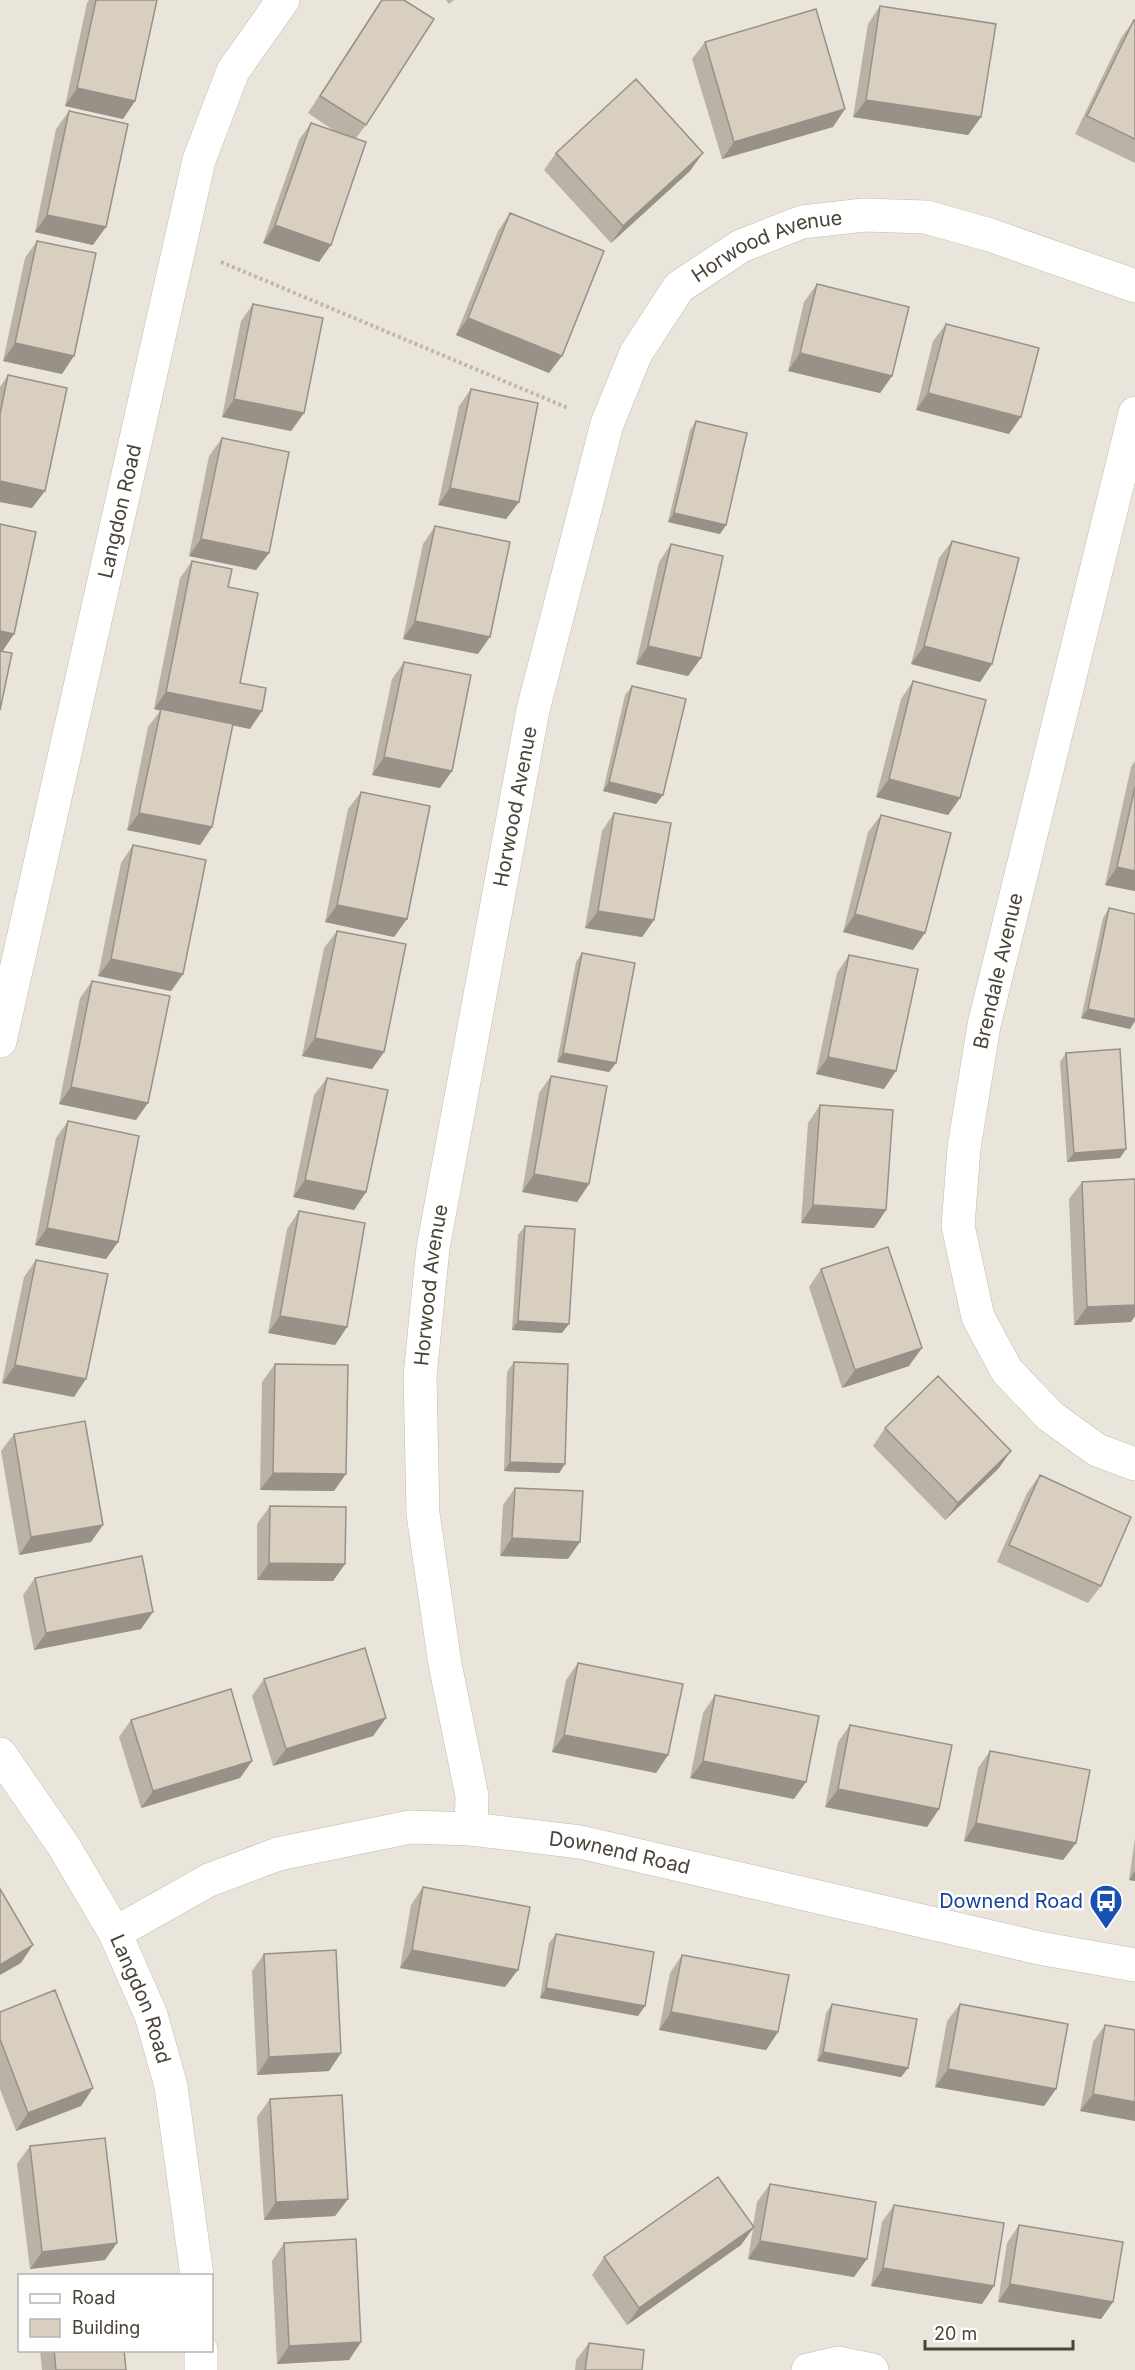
<svg xmlns="http://www.w3.org/2000/svg" width="1135" height="2370" font-family="Inter,sans-serif">
	<style>
		.residential { fill: #eae5da; fill-rule: evenodd }
		.lines { fill: none; stroke-linecap: round; stroke-linejoin: round }
		.minor-casing { stroke: #c2bbae; stroke-width: 34 }
		.path { stroke: #c4b79f; stroke-width: 4; stroke-dasharray: 3 3; stroke-linecap: butt }
		.minor { stroke: #fff; stroke-width: 33 }
		.wall { fill: #bab2a6 }
		.shaded-wall { fill: #979187 }
		.building { fill: #d8cfc1; stroke: #979187; stroke-width: 1.5 }
		.labels { text-anchor: middle; dominant-baseline: central; stroke-width: 5; stroke-linejoin: round; paint-order: stroke }
		.street-label { font-size: 20px; fill: #4b4439; stroke: #fff }
		.transit-label { font-size: 20px; fill: #164399; stroke: #fff; text-anchor: end }
	</style>
	<rect width="100%" height="100%" fill="#f6f3ec"/>
	<path class="residential" d="M0,0H1135V2370H0ZM20,2276H212V2350H20Z"/>
	<g class="lines">
		<g class="minor-casing">
			<g id="minor">
				<path d="M1135,413L984,1025L964,1148L958,1226L978,1317L1007,1371L1050,1416L1097,1450L1135,1464"/>
				<path id="s1" d="M0,1041L199,160L233,71L283,0"/>
				<path id="s2" d="M0,1754L63,1845L115,1933L151,2015L171,2086L197,2276"/>
				<path id="s3" d="M471,1829L472,1796L445,1664L423,1514L420,1376L433,1248L533,710L607,424L636,353L679,287L741,246L802,222L864,215L926,217L990,235L1135,286"/>
				<path id="s4" d="M115,1933L209,1880L278,1854L410,1827L471,1829L580,1842L1039,1948L1135,1965"/>
				<path d="M201,2350V2370"/>
				<path d="M808,2370L838,2363L872,2370"/>
			</g>
		</g>
		<path class="path" d="M221,262L568,408"/>
		<use href="#minor" class="minor"/>
	</g>
	<path class="wall" d="M89,0H157L135,101L123,119L65,106L87,3Z
		M381,0H404L366,125L356,138L319,262L263,243L299,140L311,123L336,132L308,113Z
		M446,0H454L449,4Z
		M880,6L981,117L968,135L853,117L868,24Z
		M1134,20L1135,21V163L1075,134L1121,38Z
		M705,42L833,127L722,159L692,59Z
		M69,111L93,245L35,232L56,129Z
		M556,153L690,171L611,243L544,170Z
		M510,213L549,373L456,335L498,231Z
		M37,241L62,374L3,361L25,258Z
		M817,284L892,376L880,393L788,371L804,302Z
		M253,304L304,413L291,431L222,417L241,321Z
		M946,324L1009,434L916,410L933,341Z
		M8,375L32,508L0,502V387Z
		M471,389L519,502L506,519L438,505L459,406Z
		M696,421L726,525L720,534L668,522L690,430Z
		M222,438L269,553L256,570L189,556L209,456Z
		M435,526L478,654L403,639L423,544Z
		M952,541L992,664L980,682L911,664L939,558Z
		M671,544L701,658L688,676L636,664L659,562Z
		M192,561L228,587L240,683L250,729L233,725L212,827L200,845L127,830L148,727L160,711L154,709L180,578Z
		M404,662L440,788L372,775L392,679Z
		M913,681L960,798L948,815L876,797L901,699Z
		M632,686L663,795L656,804L603,791L625,695Z
		M1135,761V891L1105,885L1131,767Z
		M361,792L407,919L394,937L325,922L348,809Z
		M614,813L654,920L642,937L585,928L602,831Z
		M881,815L913,950L843,932L868,832Z
		M133,845L183,974L171,991L98,976L121,863Z
		M1109,908L1135,914V1021L1130,1029L1081,1018L1103,918Z
		M337,931L384,1052L372,1069L302,1056L324,948Z
		M582,953L616,1063L609,1072L557,1062L576,962Z
		M849,955L884,1089L816,1074L837,973Z
		M92,981L136,1120L59,1104L80,998Z
		M1066,1053L1126,1149L1120,1158L1067,1162L1060,1062Z
		M551,1076L589,1184L577,1202L522,1192L539,1093Z
		M327,1078L366,1192L354,1210L293,1197L314,1095Z
		M820,1105L886,1210L874,1228L801,1223L808,1123Z
		M68,1121L118,1242L106,1259L35,1245L56,1138Z
		M1135,1179V1316L1131,1322L1074,1325L1069,1199L1082,1182Z
		M299,1211L347,1327L335,1345L268,1333L287,1229Z
		M525,1226L562,1333L512,1330L518,1235Z
		M36,1260L74,1397L2,1383L24,1277Z
		M821,1269L909,1366L842,1388L809,1287Z
		M514,1362L565,1464L559,1473L504,1471L507,1372Z
		M275,1364L334,1491L260,1490L262,1382Z
		M885,1428L999,1468L945,1520L873,1446Z
		M14,1434L91,1542L19,1555L1,1451Z
		M1040,1475L1101,1586L1088,1603L997,1562L1027,1493Z
		M515,1488L568,1559L500,1556L503,1505Z
		M270,1506L345,1564L333,1581L257,1580V1524Z
		M35,1578L141,1629L34,1650L23,1595Z
		M578,1663L668,1755L656,1773L552,1752L566,1680Z
		M264,1679L386,1718L373,1736L273,1766L252,1696Z
		M715,1695L794,1799L690,1778L703,1713Z
		M131,1720L252,1761L240,1778L141,1808L119,1737Z
		M850,1725L939,1809L927,1827L825,1807L838,1742Z
		M990,1751L1076,1843L1063,1860L964,1841L978,1768Z
		M1135,1838V1881L1129,1880Z
		M423,1887L505,1987L400,1968L411,1905Z
		M556,1934L638,2016L540,1998L549,1943Z
		M264,1954L341,2053L329,2071L257,2075L252,1971Z
		M682,1955L778,2032L766,2050L659,2030L670,1973Z
		M832,2004L908,2068L901,2077L817,2061L826,2013Z
		M960,2004L1056,2089L1044,2106L935,2087L947,2021Z
		M0,2012L93,2088L81,2106L16,2131L0,2089Z
		M1105,2025L1135,2121L1080,2111L1093,2042Z
		M270,2099L348,2199L335,2216L264,2220L257,2117Z
		M30,2146L105,2260L30,2269L17,2164Z
		M770,2184L854,2277L748,2259L753,2228L741,2245L627,2325L592,2275L604,2257L753,2226L757,2202Z
		M894,2205L982,2304L871,2286L882,2222Z
		M1019,2225L1113,2302L1101,2319L998,2302L1007,2243Z
		M284,2243L361,2342L349,2360L277,2364L272,2261Z
		M589,2343L642,2370H575L576,2360Z
		M40,2350H124L126,2370H42Z"/>
	<path class="shaded-wall" d="M77,88L135,101L123,119L65,106Z
		M866,100L981,117L968,135L853,117Z
		M845,109L833,127L722,159L734,142Z
		M703,153L690,171L611,243L623,226Z
		M47,215L106,227L93,245L35,232Z
		M275,225L331,245L319,262L263,243Z
		M468,318L562,356L549,373L456,335Z
		M15,343L74,356L62,374L3,361Z
		M800,353L892,376L880,393L788,371Z
		M928,393L1021,417L1009,434L916,410Z
		M234,399L304,413L291,431L222,417Z
		M0,481L45,491L32,508L0,502Z
		M450,488L519,502L506,519L438,505Z
		M674,513L726,525L720,534L668,522Z
		M201,539L269,553L256,570L189,556Z
		M415,621L490,637L478,654L403,639Z
		M0,631L14,634L2,652L0,651Z
		M648,646L701,658L688,676L636,664Z
		M924,646L992,664L980,682L911,664Z
		M166,692L262,711L250,729L154,709Z
		M384,757L452,771L440,788L372,775Z
		M889,779L960,798L948,815L876,797Z
		M609,782L663,795L656,804L603,791Z
		M139,813L212,827L200,845L127,830Z
		M1117,867L1135,871V891L1105,885Z
		M337,905L407,919L394,937L325,922Z
		M598,911L654,920L642,937L585,928Z
		M855,914L925,933L913,950L843,932Z
		M111,959L183,974L171,991L98,976Z
		M1088,1009L1135,1019V1021L1130,1029L1081,1018Z
		M315,1038L384,1052L372,1069L302,1056Z
		M563,1053L616,1063L609,1072L557,1062Z
		M828,1057L896,1071L884,1089L816,1074Z
		M71,1087L148,1103L136,1120L59,1104Z
		M1126,1149L1120,1158L1067,1162L1074,1153Z
		M534,1174L589,1184L577,1202L522,1192Z
		M305,1180L366,1192L354,1210L293,1197Z
		M813,1205L886,1210L874,1228L801,1223Z
		M47,1228L118,1242L106,1259L35,1245Z
		M1135,1305V1316L1131,1322L1074,1325L1087,1307Z
		M280,1316L347,1327L335,1345L268,1333Z
		M518,1321L569,1324L562,1333L512,1330Z
		M922,1348L909,1366L842,1388L855,1370Z
		M15,1365L86,1379L74,1397L2,1383Z
		M1011,1451L999,1468L945,1520L958,1503Z
		M510,1462L565,1464L559,1473L504,1471Z
		M273,1473L346,1474L334,1491L260,1490Z
		M103,1525L91,1542L19,1555L31,1537Z
		M512,1538L580,1542L568,1559L500,1556Z
		M269,1563L345,1564L333,1581L257,1580Z
		M153,1612L141,1629L34,1650L46,1633Z
		M386,1718L373,1736L273,1766L286,1749Z
		M564,1735L668,1755L656,1773L552,1752Z
		M252,1761L240,1778L141,1808L153,1791Z
		M703,1761L806,1782L794,1799L690,1778Z
		M838,1789L939,1809L927,1827L825,1807Z
		M976,1823L1076,1843L1063,1860L964,1841Z
		M1135,1871V1881L1129,1880Z
		M33,1945L21,1963L0,1975V1965Z
		M412,1950L518,1970L505,1987L400,1968Z
		M546,1988L645,2006L638,2016L540,1998Z
		M671,2012L778,2032L766,2050L659,2030Z
		M823,2052L908,2068L901,2077L817,2061Z
		M341,2053L329,2071L257,2075L269,2057Z
		M948,2069L1056,2089L1044,2106L935,2087Z
		M93,2088L81,2106L16,2131L28,2113Z
		M1093,2094L1135,2102V2121L1080,2111Z
		M348,2199L335,2216L264,2220L276,2202Z
		M754,2227L741,2245L627,2325L639,2308Z
		M760,2241L867,2259L854,2277L748,2259Z
		M117,2243L105,2260L30,2269L42,2252Z
		M883,2268L994,2286L982,2304L871,2286Z
		M1010,2284L1113,2302L1101,2319L998,2302Z
		M361,2342L349,2360L277,2364L289,2346Z"/>
	<path class="building" d="M96,0H157L135,101L77,88Z
		M382,0H404L434,19L366,125L320,96Z
		M880,6L996,24L981,117L866,100Z
		M816,9L845,109L734,142L705,42Z
		M1134,20L1135,21V139L1087,116Z
		M636,79L703,153L623,226L556,153Z
		M69,111L128,124L106,227L47,215Z
		M311,123L366,142L331,245L275,225Z
		M510,213L604,251L562,356L468,318Z
		M37,241L96,253L74,356L15,343Z
		M817,284L909,307L892,376L800,353Z
		M253,304L323,318L304,413L234,399Z
		M946,324L1039,348L1021,417L928,393Z
		M8,375L67,388L45,491L0,481V414Z
		M471,389L538,403L519,502L450,488Z
		M696,421L747,433L726,525L674,513Z
		M222,438L289,452L269,553L201,539Z
		M0,524L36,532L14,634L0,631Z
		M435,526L510,542L490,637L415,621Z
		M952,541L1019,558L992,664L924,646Z
		M671,544L723,556L701,658L648,646Z
		M192,561L232,569L228,587L258,593L240,683L266,688L262,711L166,692Z
		M0,651L12,653L0,710Z
		M404,662L471,675L452,771L384,757Z
		M913,681L986,700L960,798L889,779Z
		M632,686L686,699L663,795L609,782Z
		M161,709L233,724L212,827L139,813Z
		M1135,787V871L1117,867Z
		M361,792L430,806L407,919L337,905Z
		M614,813L671,823L654,920L598,911Z
		M881,815L951,833L925,933L855,914Z
		M133,845L206,860L183,974L111,959Z
		M1109,908L1135,914V1019L1088,1009Z
		M337,931L406,944L384,1052L315,1038Z
		M582,953L635,963L616,1063L563,1053Z
		M849,955L918,969L896,1071L828,1057Z
		M92,981L170,996L148,1103L71,1087Z
		M1120,1049L1126,1149L1074,1153L1066,1053Z
		M551,1076L607,1086L589,1184L534,1174Z
		M327,1078L388,1090L366,1192L305,1180Z
		M820,1105L893,1110L886,1210L813,1205Z
		M68,1121L139,1136L118,1242L47,1228Z
		M1135,1179V1305L1087,1307L1082,1182Z
		M299,1211L365,1223L347,1327L280,1316Z
		M525,1226L575,1229L569,1324L518,1321Z
		M888,1247L922,1348L855,1370L821,1269Z
		M36,1260L108,1274L86,1379L15,1365Z
		M514,1362L568,1364L565,1464L510,1462Z
		M275,1364L348,1365L346,1474L273,1473Z
		M938,1376L1011,1451L958,1503L885,1428Z
		M85,1421L103,1525L31,1537L14,1434Z
		M1040,1475L1131,1517L1101,1586L1009,1545Z
		M515,1488L583,1491L580,1542L512,1538Z
		M270,1506L346,1507L345,1564L269,1563Z
		M142,1556L153,1612L46,1633L35,1578Z
		M365,1648L386,1718L286,1749L264,1679Z
		M578,1663L683,1684L668,1755L564,1735Z
		M231,1689L252,1761L153,1791L131,1720Z
		M715,1695L819,1716L806,1782L703,1761Z
		M850,1725L952,1745L939,1809L838,1789Z
		M990,1751L1090,1770L1076,1843L976,1823Z
		M423,1887L530,1907L518,1970L412,1950Z
		M0,1889L33,1945L0,1965Z
		M556,1934L654,1952L645,2006L546,1988Z
		M336,1950L341,2053L269,2057L264,1954Z
		M682,1955L789,1975L778,2032L671,2012Z
		M55,1990L93,2088L28,2113L0,2039V2012Z
		M832,2004L917,2019L908,2068L823,2052Z
		M960,2004L1068,2024L1056,2089L948,2069Z
		M1105,2025L1135,2030V2102L1093,2094Z
		M342,2095L348,2199L276,2202L270,2099Z
		M105,2138L117,2243L42,2252L30,2146Z
		M718,2177L754,2227L639,2308L604,2257Z
		M770,2184L876,2202L867,2259L760,2241Z
		M894,2205L1004,2223L994,2286L883,2268Z
		M1019,2225L1123,2242L1113,2302L1010,2284Z
		M356,2239L361,2342L289,2346L284,2243Z
		M589,2343L644,2350L642,2370H585Z
		M54,2350H124L126,2370H56Z"/>
	<defs>
		<g id="bus-pin" transform="scale(1.725)"><path d="M0 17L-7.5 6A9.5 9.5 0 1 1 7.5 6Z" fill="#1a4fb4" stroke="#fff"/><path d="M-5-6H5V4H4V6H2V4H-2V6H-4V4H-5ZM-3.5-4V0h7V-4ZM-3.5 1.2v1.5H-2V1.2ZM2 1.2v1.5H3.5V1.2Z" fill="#fff"/></g>
	</defs>
	<g fill-rule="evenodd">
		<use href="#bus-pin" x="1106" y="1901"/>
	</g>
	<g class="labels">
		<g class="street-label">
			<text stroke="none"><textPath href="#s3" startOffset="1683">Horwood Avenue</textPath></text>
			<text stroke="none"><textPath href="#s1" startOffset="543">Langdon Road</textPath></text>
			<text stroke="none"><textPath href="#s3" startOffset="1035">Horwood Avenue</textPath></text>
			<text transform="translate(998 971) rotate(-77)">Brendale Avenue</text>
			<text stroke="none"><textPath href="#s3" startOffset="549">Horwood Avenue</textPath></text>
			<text stroke="none"><textPath href="#s4" startOffset="528">Downend Road</textPath></text>
			<text stroke="none"><textPath href="#s2" startOffset="284">Langdon Road</textPath></text>
		</g>
		<g class="transit-label">
			<text x="1083" y="1901">Downend Road</text>
		</g>
	</g>
	<rect x="18" y="2274" width="195" height="78" fill="#ffffff" stroke="#b7b4b0" stroke-width="1.5"/>
	<rect x="30" y="2294" width="30" height="9" fill="#ffffff" stroke="#b7b4b0" stroke-width="1.5"/>
	<text x="72" y="2304" font-size="18" fill="#4b4439">Road</text>
	<rect x="30" y="2319" width="30" height="18" fill="#d8cfc1" stroke="#b7b4b0" stroke-width="1.5"/>
	<text x="72" y="2334" font-size="18" fill="#4b4439">Building</text>
	<path d="M925 2340v9h148v-9" fill="none" stroke="#4b4439" stroke-width="3"/>
	<text x="934" y="2340" font-size="18" fill="#4b4439" stroke="#ffffff" stroke-width="4.5" paint-order="stroke">20 m</text>
</svg>
